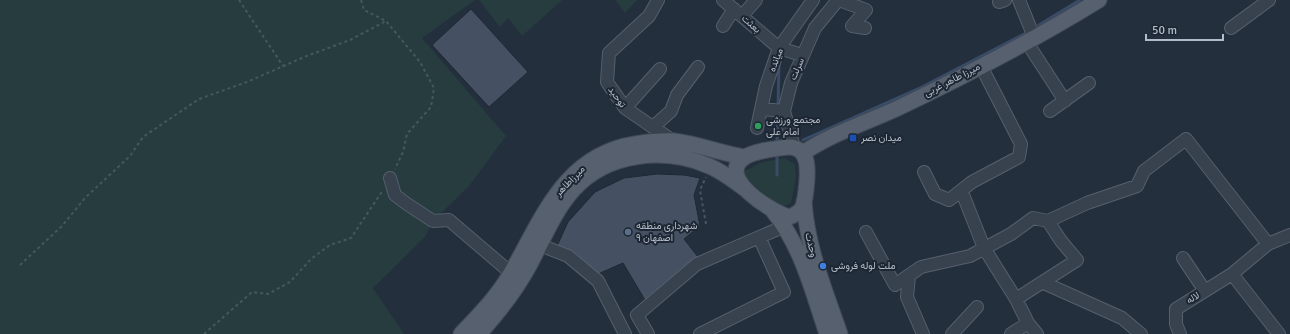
<svg xmlns="http://www.w3.org/2000/svg" width="1290" height="334" font-family="Signika,Vazirmatn,sans-serif">
	<style>
		.green { fill: #263c3f }
		.lines { fill: none; stroke-linecap: round; stroke-linejoin: round }
		.stream { stroke: #394c67; stroke-width: 3 }
		.building { fill: #455162; stroke: #1f2835 }
		.minor-casing { stroke: #565f6c; stroke-width: 14 }
		.major-casing { stroke: #414a57; stroke-width: 17 }
		.path { stroke: #44595c; stroke-width: 2; stroke-dasharray: 3 3; stroke-linecap: butt }
		.minor { stroke: #38414e; stroke-width: 12 }
		.major { stroke: #56606e; stroke-width: 15 }
		.leisure-dot { fill: #2e9e5b; stroke: #1d2633; stroke-width: 1.5 }
		.transit-dot { fill: #1a4fb4; stroke: #1d2633; stroke-width: 1.5 }
		.service-dot { fill: #5c6f8a; stroke: #1d2633; stroke-width: 1.5 }
		.shop-dot { fill: #3f7fe0; stroke: #1d2633; stroke-width: 1.5 }
		.labels { text-anchor: middle; dominant-baseline: central; stroke-width: 4; stroke-linejoin: round; paint-order: stroke }
		.street-label { font-size: 10px; fill: #b4bcc9; stroke: #1d2633 }
		.poi-label { font-size: 10px; fill: #b4bcc9; stroke: #1d2633; text-anchor: start }
	</style>
	<rect width="100%" height="100%" fill="#242f3e"/>
	<path class="green" d="M0,0H475L422,38L506,136L469,186L433,221L425,237L373,288L404,334H0Z
		M479,0H562L522,36L508,18L500,27Z
		M615,0H637L625,13Z
		M784,158L795,164L796,178L791,203L784,206C767,197 754,188 743,172L760,163Z"/>
	<g class="lines">
		<path class="stream" d="M1039,25L1080,0
			M778,107L779,64
			M803,140L922,87L1024,34
			M777,142L778,112
			M777,175V152"/>
	</g>
	<path class="building" d="M471,9L528,72L489,107L432,45Z
		M657,174L684,175L700,178L694,195L700,226L684,239L698,257L645,300L623,263L598,274L557,246L568,222L595,192L624,178Z"/>
	<g class="lines">
		<g class="minor-casing">
			<path id="minor" d="M658,0L649,16L609,53L607,82L625,108L673,141
				M723,0L779,48L802,55
				M839,0L866,10L852,26L865,28
				M1019,0L1034,37
				M999,2L1005,0
				M742,16L756,0
				M723,26L734,9
				M1231,28L1269,0
				M1026,41L1065,101
				M625,108L660,69
				M761,109L784,111
				M1050,111L1089,83
				M653,127L671,111L677,95L698,67
				M757,128L766,86L779,48L813,0
				M794,147L784,111L791,83L815,28L838,0
				M924,172L935,194L949,200L972,182L1019,157L1021,144L981,66
				M390,178L395,195L407,204L433,221L449,220L511,273
				M962,192L984,248L1016,299L1028,323L1037,334
				M1048,221L1087,203L1137,186L1144,171L1186,139L1268,244L1232,274L1279,334
				M866,232L895,285L921,267L970,256L1011,234L1033,218L1048,221L1061,241L1077,260L1016,299
				M1268,244L1290,235
				M540,245L568,256L598,281L625,334
				M1183,258L1205,291
				M909,276L907,297L923,334
				M1044,283L1122,318L1141,334
				M648,334L637,315L697,264L785,226
				M700,334L784,292L759,237
				M952,334L977,307
				M1011,334L1028,323
				M1180,334L1176,324V309L1232,274"/>
		</g>
		<g class="major-casing">
			<path id="major" d="M787,147C811,146 808,173 806,190C805,196 805,203 802,208C799,213 794,215 789,217C772,212 714,177 745,157C757,150 774,149 787,147Z
				M803,153C831,134 865,123 896,109C965,76 1034,40 1099,0
				M804,201C807,248 825,290 840,334
				M773,211C802,247 812,290 827,334
				M461,334C479,315 498,296 511,273C542,219 564,155 635,144C647,142 661,140 674,141C698,144 721,153 744,157
				M479,334C498,313 516,290 529,266C543,240 554,211 574,189C608,152 665,147 709,166C722,171 734,181 745,189"/>
		</g>
		<path class="path" d="M239,0L283,66
			M361,0L364,10L386,21L420,62L434,88L431,107L407,134L403,152L395,169
			M706,224L700,190L706,177
			M20,265L62,226L85,198L130,156L143,137L199,99L247,82L304,57L350,40L386,21
			M204,334L252,292L268,294L290,282L311,259L330,245L351,238L383,190"/>
		<use href="#minor" class="minor"/>
		<use href="#major" class="major"/>
	</g>
	<circle class="leisure-dot" cx="758" cy="126" r="4"/>
	<rect class="transit-dot" x="849" y="134" width="8" height="8" rx="2"/>
	<circle class="service-dot" cx="628" cy="232" r="4"/>
	<circle class="shop-dot" cx="823" cy="266" r="4"/>
	<g class="labels">
		<g class="street-label">
			<text transform="translate(751 24) rotate(41)">بعثت</text>
			<text transform="translate(776 60) rotate(-69)">میانده</text>
			<text transform="translate(797 69) rotate(-67)">سرلت</text>
			<text transform="translate(952 80) rotate(-27)">میرزا طاهر غربی</text>
			<text transform="translate(617 97) rotate(54)">توحید</text>
			<text transform="translate(570 181) rotate(-46)">میرزاطاهر</text>
			<text transform="translate(811 245) rotate(77)">وحدت</text>
			<text transform="translate(1193 298) rotate(-31)">لاله</text>
		</g>
		<g class="poi-label">
			<text x="766" y="120">مجتمع ورزشی<tspan x="766" dy="12">امام علی</tspan></text>
			<text x="861" y="138">میدان نصر</text>
			<text x="636" y="226">شهرداری منطقه<tspan x="636" dy="12">۹ اصفهان</tspan></text>
			<text x="831" y="266">ملت لوله فروشی</text>
		</g>
	</g>
	<path d="M1146 34v6h77v-6" fill="none" stroke="#b4bcc9" stroke-width="2"/>
	<text x="1152" y="34" font-size="12" fill="#b4bcc9" stroke="#1d2633" stroke-width="3" paint-order="stroke">50 m</text>
</svg>
